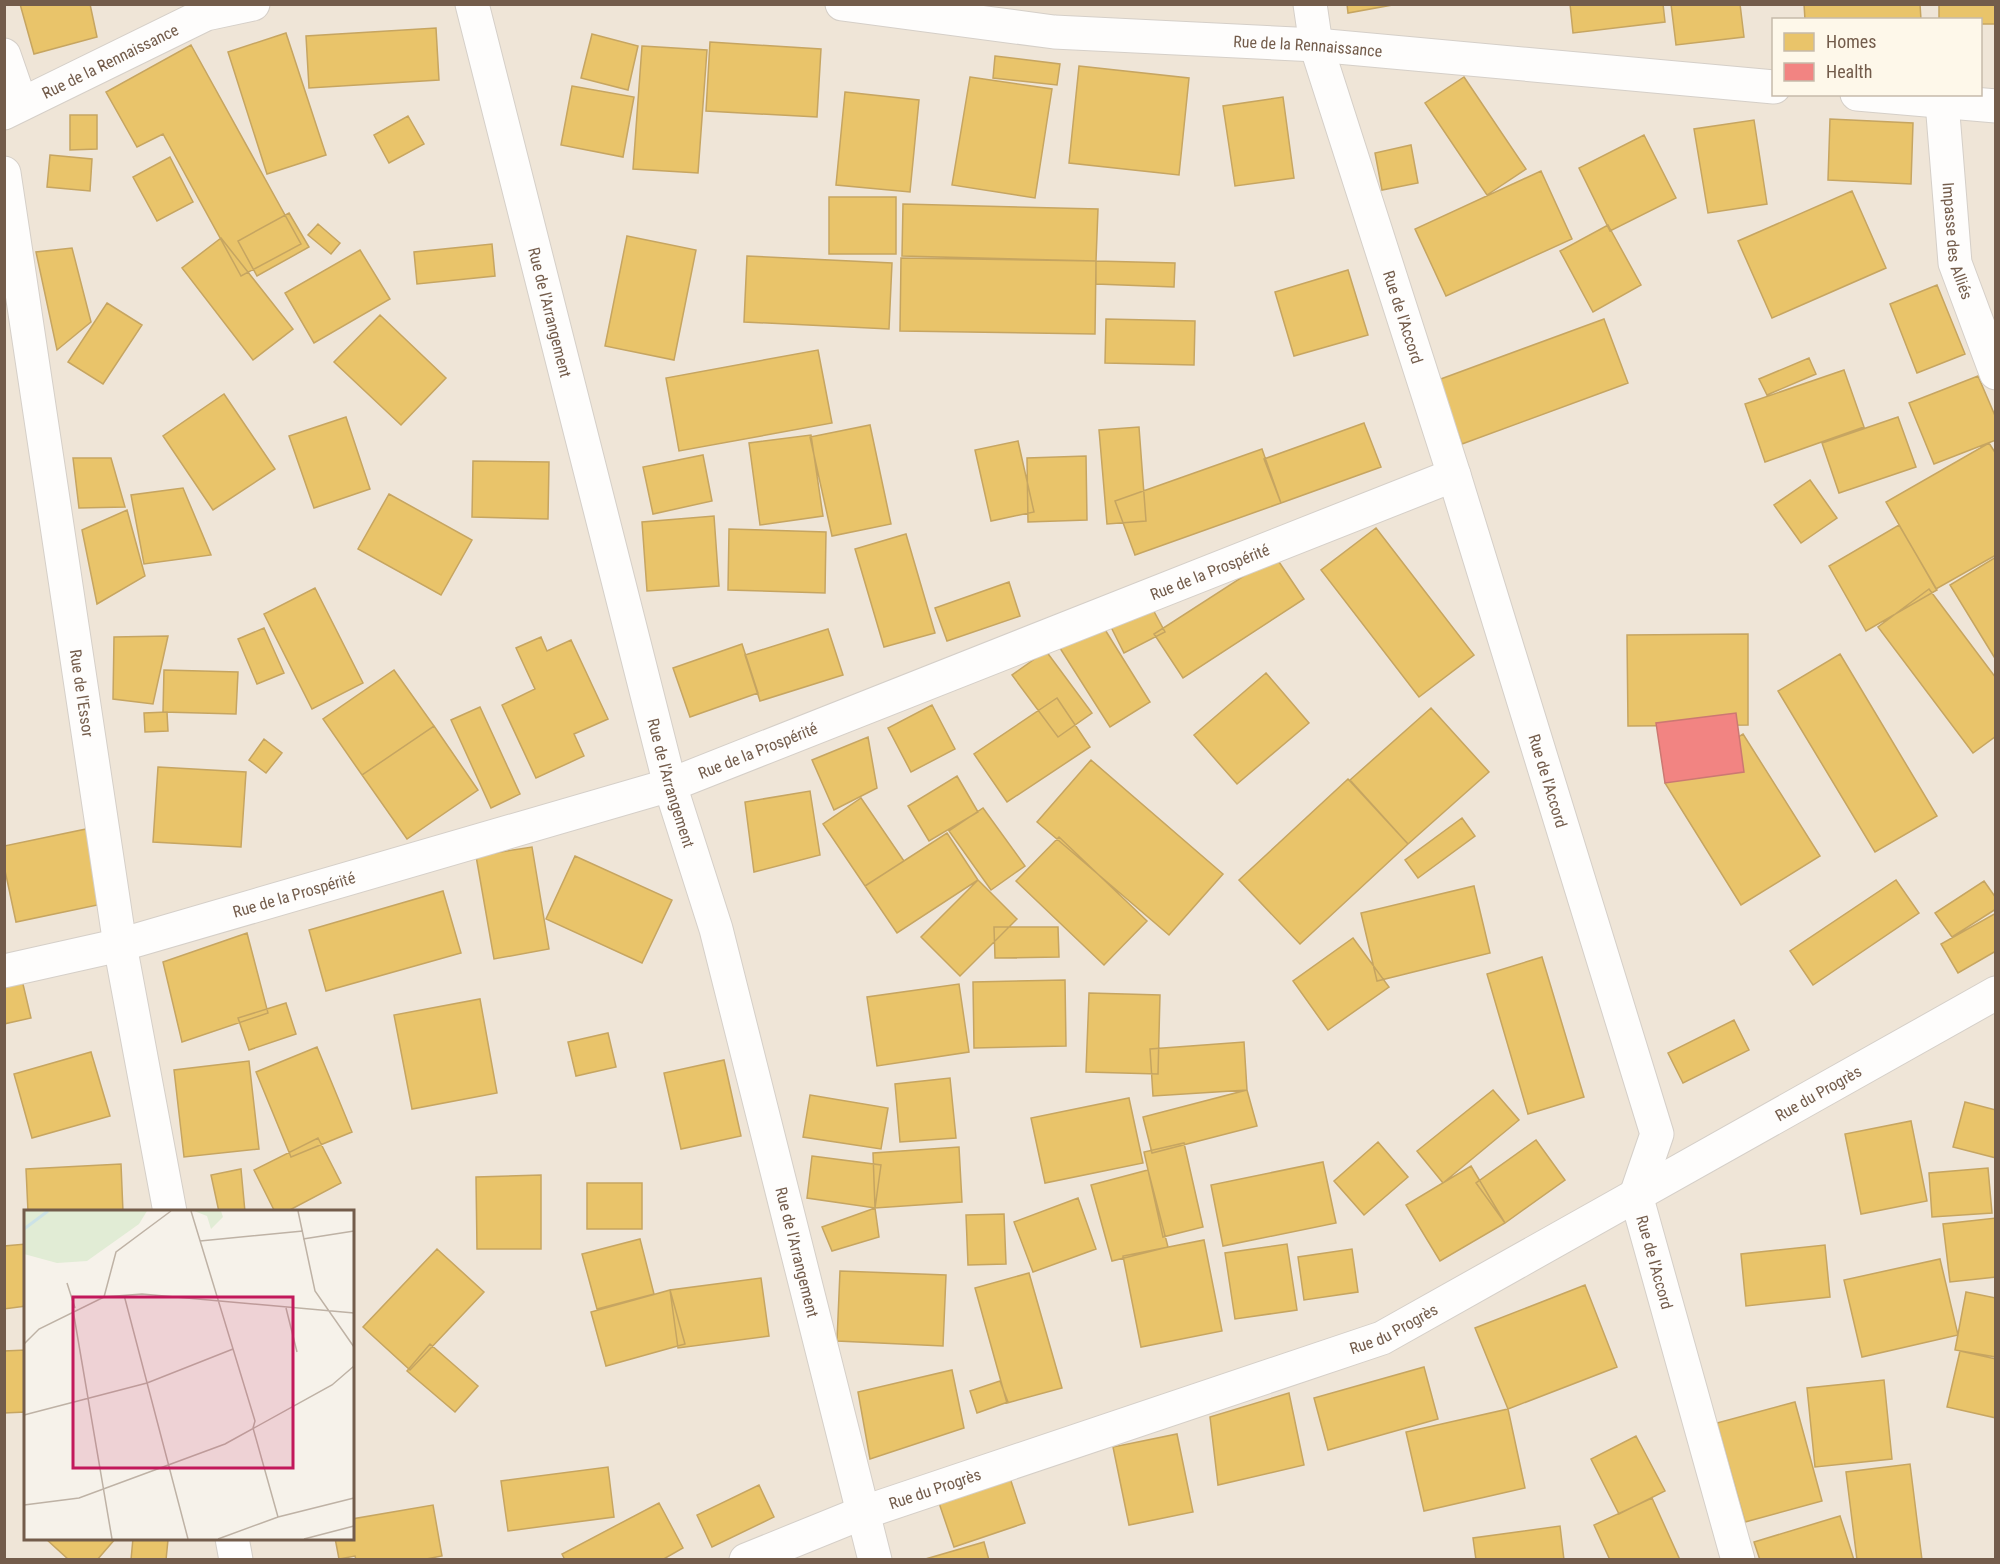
<svg xmlns="http://www.w3.org/2000/svg" width="2000" height="1564" font-family="'Roboto Condensed',sans-serif">
	<style>
		.residential { fill: #efe5d7; fill-rule: evenodd }
		.homes { fill: #e9c46a; stroke: #c6a561; stroke-width: 1.5 }
		.health { fill: #f28482; stroke: #cc7872; stroke-width: 1.5 }
		.lines { fill: none; stroke-linecap: round; stroke-linejoin: round }
		.minor-casing { stroke: #d5cfc8; stroke-width: 35 }
		.minor { stroke: #fefdfc; stroke-width: 33 }
		.labels { text-anchor: middle; dominant-baseline: central; stroke-width: 6; stroke-linejoin: round; paint-order: stroke }
		.street-label { font-size: 16px; fill: #735c4b; stroke: #fef8ea }
		.inset-river { fill: none; stroke: #cce2e6; stroke-width: 3 }
		.inset-road { fill: none; stroke: #beb2a5; stroke-width: 1.5 }
		.view { fill: #c2185b; fill-opacity: 0.15; stroke: #c2185b; stroke-width: 3 }
		.inset-edge { fill: none; stroke: #735c4b; stroke-width: 3 }
	</style>
	<rect width="100%" height="100%" fill="#f6f2ea"/>
	<path class="residential" d="M5,5H1995V1559H5ZM1774,20H1980V94H1774ZM26,1212H352V1538H26Z"/>
	<path class="homes" d="M20,4H90L97,37L34,54Z
		M1347,4H1398L1348,13Z
		M1570,4H1663L1665,22L1573,33Z
		M1671,4H1740L1744,37L1676,45Z
		M1804,4H1920L1921,20H1805Z
		M1939,4H1996V24H1980V20H1939Z
		M436,28L439,80L309,88L306,36Z
		M286,33L326,155L267,174L228,52Z
		M592,34L638,46L628,90L581,78Z
		M710,42L821,49L817,117L706,111Z
		M191,45L301,244L241,276L163,134L137,147L106,92Z
		M642,46L707,50L698,173L633,169Z
		M995,56L1060,64L1057,85L993,78Z
		M1079,66L1189,78L1179,175L1069,163Z
		M970,77L1052,89L1035,198L952,185Z
		M1464,77L1526,169L1487,195L1425,103Z
		M572,86L634,97L623,157L561,145Z
		M845,92L919,100L910,192L836,185Z
		M1283,97L1294,178L1235,186L1223,106Z
		M70,115H97V149L70,150Z
		M408,116L424,144L389,163L374,135Z
		M1830,119L1913,123L1911,184L1828,180Z
		M1754,120L1767,204L1708,213L1694,129Z
		M1644,135L1676,198L1610,231L1579,168Z
		M1411,145L1418,183L1382,190L1375,153Z
		M50,155L92,159L90,191L47,187Z
		M170,157L193,202L157,221L133,177Z
		M1541,171L1572,239L1446,296L1415,229Z
		M1852,191L1886,268L1772,318L1738,241Z
		M829,197H896V254H829Z
		M903,204L1098,209L1096,261L902,256Z
		M289,213L309,247L257,276L238,241Z
		M318,224L340,243L331,254L308,235Z
		M1608,225L1641,285L1593,312L1560,251Z
		M627,236L696,250L674,360L605,346Z
		M221,238L293,329L253,360L182,268Z
		M492,244L495,276L417,284L414,252Z
		M72,248L91,322L57,350L36,252Z
		M360,250L390,299L314,343L285,293Z
		M747,256L892,263L889,329L744,322Z
		M901,258L1096,261L1095,334L900,331Z
		M1096,261L1175,263L1174,287L1096,284Z
		M1348,270L1368,335L1294,356L1275,292Z
		M1937,285L1965,354L1917,373L1890,304Z
		M107,303L142,325L103,384L68,362Z
		M380,315L446,378L401,425L334,362Z
		M1106,319L1195,321L1194,365L1105,363Z
		M1604,319L1628,383L1462,444L1438,380Z
		M818,350L832,423L679,451L666,378Z
		M1809,358L1816,374L1767,395L1759,379Z
		M1844,370L1864,427L1765,462L1745,404Z
		M1978,376L1996,418V440L1934,464L1909,403Z
		M224,394L275,469L213,510L163,436Z
		M346,417L370,489L314,508L289,436Z
		M1898,417L1916,467L1839,493L1822,443Z
		M1364,423L1381,467L1281,503L1264,459Z
		M870,425L891,524L832,536L810,437Z
		M1139,427L1146,521L1107,524L1099,430Z
		M811,435L823,516L760,525L749,443Z
		M1018,441L1034,512L991,521L975,450Z
		M1989,443L1996,454V555L1936,589L1886,502Z
		M1262,449L1281,503L1135,555L1115,501Z
		M703,455L712,501L653,514L643,467Z
		M1086,456L1087,520L1028,522L1027,458Z
		M73,458H111L125,507L79,508Z
		M473,461L549,462L548,519L472,517Z
		M1810,480L1837,518L1801,543L1774,505Z
		M183,488L211,555L144,564L131,495Z
		M389,494L472,540L441,595L358,549Z
		M127,510L145,576L97,604L82,530Z
		M714,516L719,586L647,591L642,522Z
		M1899,525L1937,590L1866,631L1829,566Z
		M1376,528L1474,655L1419,697L1321,570Z
		M729,529L826,532L825,593L728,590Z
		M906,534L935,633L884,647L855,549Z
		M1275,556L1304,599L1183,678L1154,634Z
		M1996,557V660L1950,585Z
		M1009,582L1020,616L947,641L935,608Z
		M315,588L363,683L312,709L264,614Z
		M1929,589L1996,678V736L1973,753L1878,627Z
		M1150,604L1165,632L1124,653L1110,625Z
		M1099,620L1150,702L1110,727L1058,645Z
		M264,628L284,673L257,684L238,639Z
		M828,629L843,675L760,701L745,655Z
		M1748,634V725L1628,726L1627,635Z
		M168,636L153,704L113,699L114,637Z
		M541,637L547,651L571,640L608,719L574,734L584,756L536,778L502,705L535,689L516,648Z
		M742,644L758,693L690,717L673,668Z
		M1046,651L1092,713L1058,737L1012,675Z
		M1840,654L1937,816L1875,852L1778,691Z
		M164,670L238,672L236,714L163,712Z
		M394,670L434,726L362,775L323,719Z
		M1266,673L1309,723L1237,784L1194,735Z
		M1057,698L1090,747L1007,802L974,754Z
		M932,705L955,749L911,772L888,728Z
		M480,707L520,794L491,808L451,720Z
		M1431,708L1489,772L1408,844L1350,780Z
		M167,712L168,731L145,732L144,713Z
		M434,726L478,790L407,839L362,775Z
		M1743,734L1820,856L1741,905L1665,783Z
		M868,737L877,788L834,810L812,760Z
		M264,739L282,753L266,773L249,760Z
		M1091,760L1223,874L1169,935L1037,822Z
		M158,767L246,772L241,847L153,842Z
		M957,776L978,812L929,841L908,806Z
		M1348,779L1408,844L1300,944L1239,880Z
		M810,791L820,855L754,872L745,802Z
		M861,798L904,861L865,886L823,824Z
		M983,808L1025,866L991,890L949,831Z
		M1462,818L1475,836L1418,878L1405,860Z
		M91,828L107,903L16,922L4,866V846Z
		M947,833L978,880L897,933L865,886Z
		M1059,837L1147,921L1104,965L1016,881Z
		M532,847L549,949L494,959L476,856Z
		M575,856L672,900L642,963L546,919Z
		M978,880L1017,919L960,976L921,937Z
		M1896,880L1919,913L1813,985L1790,951Z
		M1984,881L1996,898V909L1952,937L1935,913Z
		M1474,886L1490,953L1377,981L1361,913Z
		M443,891L461,953L326,991L309,930Z
		M1996,913V951L1958,973L1941,944Z
		M994,927H1058L1059,957L995,958Z
		M247,933L268,1013L182,1042L163,962Z
		M1353,938L1389,987L1328,1030L1293,981Z
		M1542,957L1584,1097L1528,1114L1487,974Z
		M22,980L31,1018L4,1024V984Z
		M1065,980L1066,1046L974,1048L973,982Z
		M959,984L969,1052L877,1066L867,997Z
		M1089,993L1160,995L1158,1074L1086,1072Z
		M480,999L497,1093L412,1109L394,1015Z
		M286,1003L296,1034L249,1050L238,1018Z
		M1734,1020L1749,1050L1683,1083L1668,1053Z
		M608,1033L616,1067L576,1076L568,1042Z
		M1244,1042L1247,1090L1153,1096L1150,1049Z
		M317,1047L352,1132L291,1157L256,1072Z
		M91,1052L110,1116L32,1138L14,1074Z
		M724,1060L741,1136L681,1149L664,1073Z
		M249,1061L259,1149L184,1157L174,1070Z
		M950,1078L956,1138L900,1142L895,1084Z
		M1247,1090L1257,1126L1152,1153L1143,1117Z
		M1493,1090L1519,1120L1443,1183L1417,1151Z
		M810,1095L888,1108L881,1149L803,1137Z
		M1129,1098L1143,1163L1045,1183L1031,1118Z
		M1965,1102L1996,1110V1158L1953,1147Z
		M1911,1121L1927,1201L1861,1214L1845,1134Z
		M318,1138L341,1183L286,1212H275L254,1170Z
		M1536,1140L1565,1180L1505,1223L1476,1183Z
		M1378,1142L1408,1177L1364,1215L1334,1181Z
		M1184,1143L1203,1227L1163,1237L1144,1152Z
		M959,1147L962,1202L875,1208L873,1153Z
		M812,1156L881,1165L875,1208L807,1198Z
		M1323,1162L1336,1223L1223,1246L1211,1185Z
		M121,1164L123,1212H28L26,1169Z
		M1471,1166L1505,1223L1440,1261L1406,1205Z
		M1988,1168L1992,1213L1932,1217L1929,1173Z
		M241,1169L245,1212H219L211,1175Z
		M1148,1170L1168,1247L1112,1261L1091,1185Z
		M541,1175V1249H477L476,1177Z
		M587,1183H642V1229H587Z
		M1078,1198L1096,1249L1033,1272L1014,1222Z
		M875,1208L879,1237L832,1251L822,1227Z
		M1004,1214L1006,1264L968,1265L966,1215Z
		M1996,1218V1277L1950,1282L1943,1224Z
		M640,1239L654,1294L597,1309L582,1254Z
		M1204,1240L1222,1331L1141,1347L1123,1256Z
		M26,1244V1306L4,1309V1246Z
		M1287,1244L1297,1310L1235,1319L1225,1253Z
		M1825,1245L1830,1297L1746,1306L1741,1254Z
		M437,1249L484,1292L410,1370L363,1327Z
		M1352,1249L1358,1292L1304,1300L1298,1257Z
		M1940,1259L1958,1335L1862,1357L1844,1280Z
		M840,1271L946,1275L943,1346L837,1341Z
		M1029,1273L1062,1388L1007,1403L975,1288Z
		M761,1278L769,1336L678,1348L670,1290Z
		M1585,1285L1617,1367L1508,1409L1475,1328Z
		M670,1290L685,1344L606,1366L591,1312Z
		M1966,1292L1996,1298V1357L1955,1350Z
		M430,1344L478,1386L455,1412L407,1371Z
		M26,1350V1412L4,1413V1351Z
		M1960,1351L1996,1359V1418L1947,1407Z
		M1424,1367L1438,1419L1328,1450L1314,1398Z
		M952,1370L964,1428L870,1459L858,1392Z
		M1884,1380L1892,1459L1815,1467L1807,1388Z
		M1000,1381L1008,1402L977,1413L970,1391Z
		M1289,1393L1304,1465L1218,1485L1210,1417Z
		M1795,1402L1822,1501L1745,1522L1717,1423Z
		M1508,1409L1525,1488L1424,1511L1406,1432Z
		M1177,1434L1193,1512L1129,1525L1113,1447Z
		M1636,1436L1665,1491L1619,1514L1591,1459Z
		M1910,1464L1922,1560H1857L1846,1472Z
		M608,1467L614,1517L508,1531L501,1481Z
		M1010,1478L1025,1523L954,1547L939,1503Z
		M759,1485L774,1517L712,1547L697,1515Z
		M1652,1498L1680,1560H1610L1594,1525Z
		M659,1503L683,1548L662,1560H565L562,1554Z
		M433,1505L442,1556L421,1560H356L355,1556L339,1559L335,1538H352V1519Z
		M1840,1516L1854,1560H1760L1754,1542Z
		M1560,1526L1564,1560H1476L1473,1538Z
		M45,1538H116L97,1560H69Z
		M133,1538L168,1540L166,1560H131Z
		M984,1542L989,1560H922Z"/>
	<path class="health" d="M1736,713L1744,772L1665,783L1656,723Z"/>
	<g class="lines">
		<g class="minor-casing">
			<g id="minor">
				<path id="s1" d="M472,4L670,785L716,929L875,1560"/>
				<path id="s2" d="M842,4L1054,32L1316,45L1774,87"/>
				<path id="s3" d="M1310,4L1316,45L1454,475L1657,1134L1636,1195L1738,1560"/>
				<path d="M4,55L21,104"/>
				<path d="M1857,94L1996,106"/>
				<path id="s4" d="M1942,102L1955,263L1996,373"/>
				<path id="s5" d="M4,113L206,14L253,4"/>
				<path id="s6" d="M4,173L120,945L170,1212"/>
				<path id="s7" d="M4,971L120,945L670,785L1454,475"/>
				<path d="M232,1538L236,1560"/>
				<path id="s8" d="M746,1560L862,1513L1382,1338L1996,993"/>
			</g>
		</g>
		<use href="#minor" class="minor"/>
	</g>
	<g class="labels">
		<g class="street-label">
			<text stroke="none"><textPath href="#s2" startOffset="468">Rue de la Rennaissance</textPath></text>
			<text stroke="none"><textPath href="#s5" startOffset="118">Rue de la Rennaissance</textPath></text>
			<text stroke="none"><textPath href="#s4" startOffset="140">Impasse des Alliés</textPath></text>
			<text stroke="none"><textPath href="#s1" startOffset="318">Rue de l'Arrangement</textPath></text>
			<text stroke="none"><textPath href="#s3" startOffset="327">Rue de l'Accord</textPath></text>
			<text stroke="none"><textPath href="#s7" startOffset="1272">Rue de la Prospérité</textPath></text>
			<text stroke="none"><textPath href="#s6" startOffset="526">Rue de l'Essor</textPath></text>
			<text stroke="none"><textPath href="#s7" startOffset="786">Rue de la Prospérité</textPath></text>
			<text stroke="none"><textPath href="#s3" startOffset="813">Rue de l'Accord</textPath></text>
			<text stroke="none"><textPath href="#s1" startOffset="804">Rue de l'Arrangement</textPath></text>
			<text stroke="none"><textPath href="#s7" startOffset="300">Rue de la Prospérité</textPath></text>
			<text stroke="none"><textPath href="#s8" startOffset="1174">Rue du Progrès</textPath></text>
			<text stroke="none"><textPath href="#s1" startOffset="1290">Rue de l'Arrangement</textPath></text>
			<text stroke="none"><textPath href="#s3" startOffset="1317">Rue de l'Accord</textPath></text>
			<text stroke="none"><textPath href="#s8" startOffset="688">Rue du Progrès</textPath></text>
			<text stroke="none"><textPath href="#s8" startOffset="202">Rue du Progrès</textPath></text>
		</g>
	</g>
	<g transform="translate(24 1210)">
		<rect width="330" height="330" fill="#f6f2ea"/>
		<path d="M170,1H197L199,7L187,19L183,6Z" fill="#e1ecd5"/>
		<path d="M0,1H123L115,14L63,51L33,53L0,44Z" fill="#e1ecd5"/>
		<path class="inset-river" d="M0,19L24,1"/>
		<path class="inset-road" d="M167,1L231,211L229,218L254,307M274,1L291,81L330,137M279,29L330,21M176,31L279,21M43,73L51,98M100,85L164,329M80,87L92,42L147,1M262,98L273,142M49,100L88,329M0,134L15,119L80,87L118,84L330,103M0,205L123,173L209,139M0,295L55,288L201,234L308,175L330,156M194,329L254,307L330,288M280,329L330,316"/>
		<path class="view" d="M49,87H269V258H49Z"/>
		<rect width="330" height="330" class="inset-edge"/>
	</g>
	<rect width="2000" height="1564" fill="none" stroke="#735c4b" stroke-width="12"/>
	<rect x="1772" y="18" width="210" height="78" fill="#fef8ea" stroke="#c6baaa" stroke-width="1.5"/>
	<rect x="1784" y="33" width="30" height="18" fill="#e9c46a" stroke="#c6baaa" stroke-width="1.5"/>
	<text x="1826" y="48" font-size="18" fill="#735c4b">Homes</text>
	<rect x="1784" y="63" width="30" height="18" fill="#f28482" stroke="#c6baaa" stroke-width="1.5"/>
	<text x="1826" y="78" font-size="18" fill="#735c4b">Health</text>
</svg>
